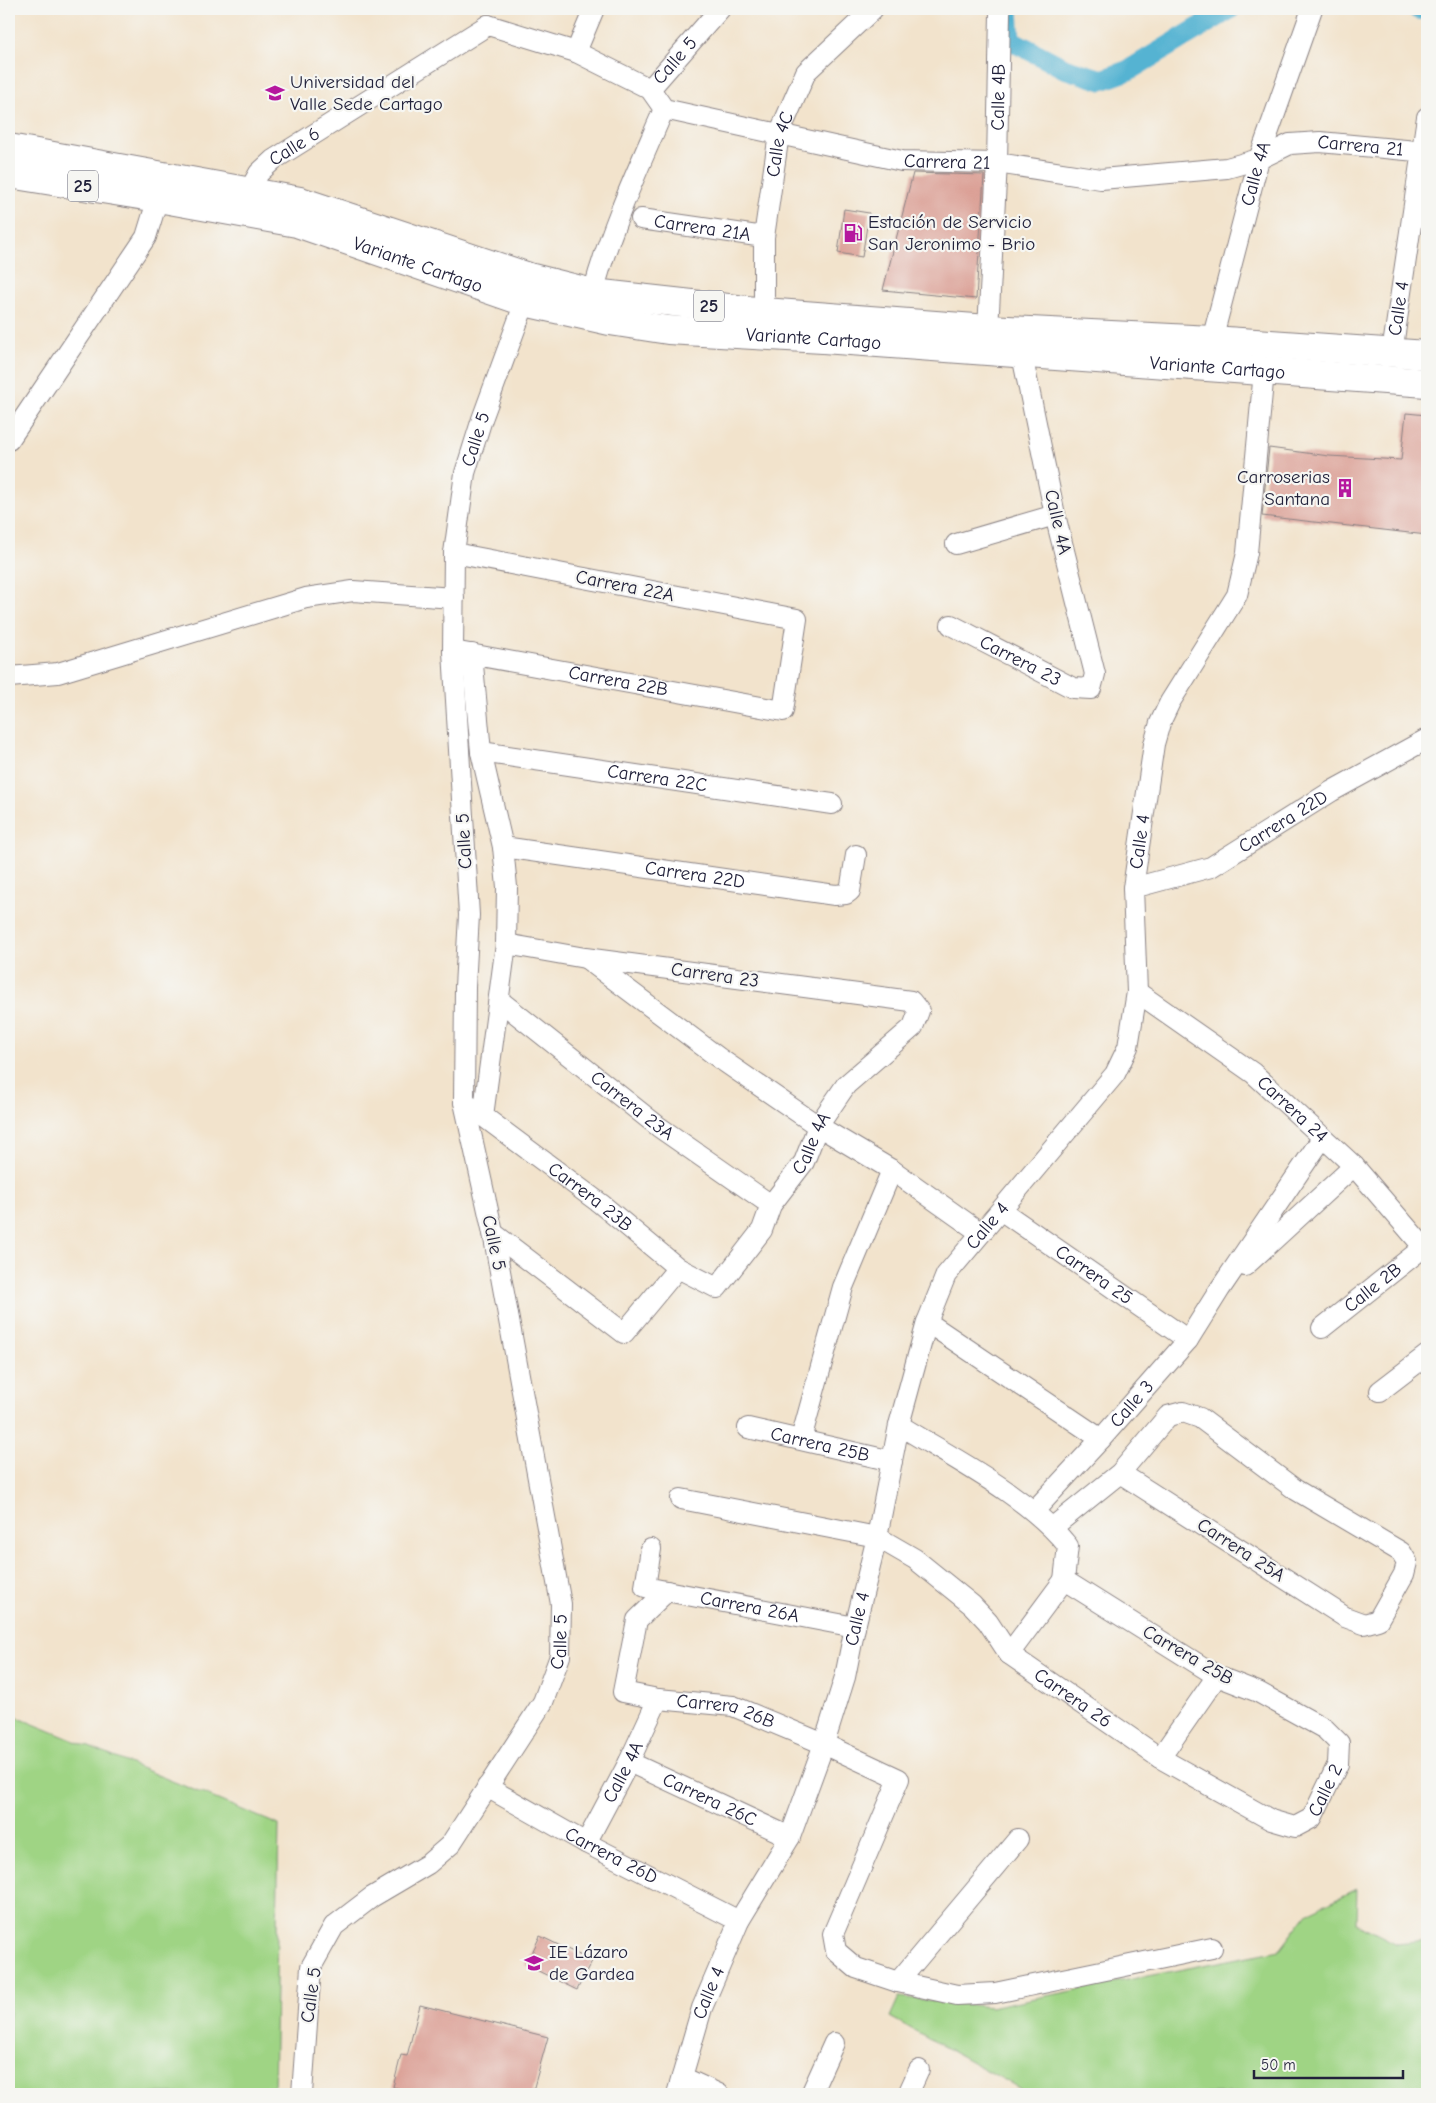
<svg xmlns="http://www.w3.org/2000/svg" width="1436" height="2103" font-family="'Comic Neue',sans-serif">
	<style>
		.green { fill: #9fd484; stroke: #607b60 }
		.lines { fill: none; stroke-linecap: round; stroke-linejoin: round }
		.canal { stroke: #54b3d2; stroke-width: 21 }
		.building { fill: #da9d93 }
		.minor-casing { stroke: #8a8284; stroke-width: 22 }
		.highway-casing { stroke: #8a8284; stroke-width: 30 }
		.minor { stroke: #fff; stroke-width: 20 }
		.highway { stroke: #fff; stroke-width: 28 }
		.labels { text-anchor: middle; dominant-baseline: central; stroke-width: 4.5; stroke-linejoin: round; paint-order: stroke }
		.shield { fill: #f6f6f2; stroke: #626272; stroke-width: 1 }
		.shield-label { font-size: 18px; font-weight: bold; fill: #22223b }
		.street-label { font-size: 19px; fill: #22223b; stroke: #f6f6f2 }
		.poi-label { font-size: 19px; fill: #22223b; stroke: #f6f6f2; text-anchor: start }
	</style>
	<rect width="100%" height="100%" fill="#f6f6f2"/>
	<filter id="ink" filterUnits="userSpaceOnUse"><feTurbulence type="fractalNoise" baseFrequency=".02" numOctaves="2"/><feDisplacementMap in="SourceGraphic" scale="10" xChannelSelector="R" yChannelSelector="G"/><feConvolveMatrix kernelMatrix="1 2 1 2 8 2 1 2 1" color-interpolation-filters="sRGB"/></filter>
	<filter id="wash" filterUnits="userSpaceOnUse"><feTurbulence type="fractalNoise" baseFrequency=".0096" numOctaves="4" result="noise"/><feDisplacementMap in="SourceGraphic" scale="20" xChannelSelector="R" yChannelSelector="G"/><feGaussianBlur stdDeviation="1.12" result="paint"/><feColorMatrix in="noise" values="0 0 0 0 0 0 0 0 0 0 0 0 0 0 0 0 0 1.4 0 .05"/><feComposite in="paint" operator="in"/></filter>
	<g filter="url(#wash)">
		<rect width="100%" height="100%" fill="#f2e3cc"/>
		<path class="green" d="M9,1714L279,1825L274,2094H9Z
			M1357,1889L1356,1923L1397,1944L1427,1941V2094H1026L1019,2088L890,2017L899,1997L990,2007L1280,1950L1309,1912Z"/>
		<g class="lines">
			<path class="canal" d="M1008,9L1010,40L1064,68L1102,80L1129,70L1230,9
				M1418,9L1427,10"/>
		</g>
		<g id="blocks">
			<path class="building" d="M913,173L984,175L976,299L883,290Z
				M844,209L869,213L862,257L838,253Z
				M1406,413L1427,415V535L1262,516L1269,448L1329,456L1401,460Z
				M540,1936L592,1961L577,1990L526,1965Z
				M420,2005L548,2037L532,2094H421L393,2087L401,2055L407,2056Z"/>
		</g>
	</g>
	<g filter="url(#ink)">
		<use href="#blocks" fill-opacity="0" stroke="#8a8284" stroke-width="1"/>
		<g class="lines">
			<g class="minor-casing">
				<g id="minor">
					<path id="s1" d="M488,25L576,52L650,89L664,109L902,161L997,163L1101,179L1227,168L1259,159L1290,144L1320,142L1427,152"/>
					<path d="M576,52L594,9"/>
					<path id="s2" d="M650,89L720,9"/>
					<path id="s3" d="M249,191L259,173L273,160L488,25"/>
					<path id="s4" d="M641,219L764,237"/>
					<path d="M593,293C610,229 638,169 664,109"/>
					<path id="s5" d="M764,312V237L779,134L806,72L873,9"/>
					<path id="s6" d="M988,329L997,163L1000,13"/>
					<path id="s7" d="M1212,340L1259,159L1312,9"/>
					<path id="s8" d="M1392,353L1427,117"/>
					<path d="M9,440L146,237L158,198"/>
					<path d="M956,544L1055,515"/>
					<path id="s9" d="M951,625L1073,688L1091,689L1095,674L1055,515L1022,355"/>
					<path id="s10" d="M453,651L783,711L797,619L454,553"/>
					<path d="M472,654L481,752L503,847L507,887L506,944L483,1116"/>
					<path d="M9,677L58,673L306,598L353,591L454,598"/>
					<path id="s11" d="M481,752L832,804"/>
					<path id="s12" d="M503,847L835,895L846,894L850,891L856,855"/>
					<path id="s13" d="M1133,888L1211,867L1332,791L1427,739"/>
					<path d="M587,959L719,1058L818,1126L892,1170L981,1233"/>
					<path id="s14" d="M1137,992L1253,1073L1354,1166L1427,1251"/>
					<path id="s15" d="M499,1000L659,1127L771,1205"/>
					<path id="s16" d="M464,1102L601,1204L678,1268L717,1288L762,1230L771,1205L804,1162L818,1126L846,1085L913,1027L919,1011L911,1001L585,958L506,944"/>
					<path id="s17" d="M1002,1211L1188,1340"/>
					<path d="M493,1233L624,1333L678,1268"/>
					<path d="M1245,1266L1354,1166"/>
					<path d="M927,1322L1101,1439"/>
					<path id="s18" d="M1322,1328L1424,1247"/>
					<path d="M1380,1391L1427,1355"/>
					<path d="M899,1425C954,1459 1028,1496 1068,1546L1064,1580"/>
					<path id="s19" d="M748,1428L892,1461"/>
					<path d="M801,1439L843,1287L892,1170"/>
					<path id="s20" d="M681,1499L877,1537L915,1559L972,1605L988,1622L1009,1654L1160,1758L1271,1820L1295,1827L1312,1818L1338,1764L1339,1743L1325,1729L1258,1692L1217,1676L1064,1580"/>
					<path id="s21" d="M1034,1511L1101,1439L1188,1340L1220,1289L1323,1137"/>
					<path d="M1053,1527L1120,1473L1168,1416L1183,1412L1200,1418L1296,1490L1401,1552L1407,1562L1404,1574L1378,1620L1364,1624L1345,1617L1120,1473"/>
					<path id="s22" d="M651,1549L645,1587L855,1627"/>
					<path id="s23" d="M667,1591L637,1620L623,1692L658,1699L733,1706L824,1744L899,1779L833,1934L836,1951L856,1968L898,1982L957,1995L995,1993L1212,1948"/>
					<path d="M1009,1654L1064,1580"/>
					<path d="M1160,1758L1217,1676"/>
					<path id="s24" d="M629,1762L790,1837"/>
					<path id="s25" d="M487,1787L586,1843L739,1921"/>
					<path id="s26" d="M586,1843L629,1762L658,1699"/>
					<path d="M898,1982L1018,1839"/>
					<path d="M682,2077L719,2094"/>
					<path id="s27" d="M302,2094L311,1967L334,1926L372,1897L428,1864L450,1845L543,1702L560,1656L561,1604L493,1233L464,1102L465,987L469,915L453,651L454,553L465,473L482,419L525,302"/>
					<path id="s28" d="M677,2094L702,2008L739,1921L790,1837L824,1744L845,1677L855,1627L877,1537L899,1425L927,1322L946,1275L1115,1074L1128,1047L1137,992L1133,888L1154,744L1160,723L1170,702L1237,595L1247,553L1264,371"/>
					<path d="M811,2094L834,2043"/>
					<path d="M908,2094L919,2070"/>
				</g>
			</g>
			<g class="highway-casing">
				<g id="highway">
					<path d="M9,148L300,201L529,277L593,293L764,312L988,329L1212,340L1427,355"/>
					<path id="s29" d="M9,174L158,198L297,223L525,302L610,321L668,330L823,339L1427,383"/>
				</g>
			</g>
			<use href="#minor" class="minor"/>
			<use href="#highway" class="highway"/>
		</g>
	</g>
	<defs>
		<g id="university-bare" transform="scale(1.5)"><path d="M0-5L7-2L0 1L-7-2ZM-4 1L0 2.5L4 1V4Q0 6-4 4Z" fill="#b5179e" stroke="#f6f6f2" stroke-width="2.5" paint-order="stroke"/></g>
		<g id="fuel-bare" transform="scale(1.5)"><path d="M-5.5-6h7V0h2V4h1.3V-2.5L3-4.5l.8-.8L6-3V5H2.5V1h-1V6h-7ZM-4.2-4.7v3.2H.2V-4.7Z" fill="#b5179e" stroke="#f6f6f2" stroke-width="2.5" paint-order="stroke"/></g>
		<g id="building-bare" transform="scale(1.5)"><path d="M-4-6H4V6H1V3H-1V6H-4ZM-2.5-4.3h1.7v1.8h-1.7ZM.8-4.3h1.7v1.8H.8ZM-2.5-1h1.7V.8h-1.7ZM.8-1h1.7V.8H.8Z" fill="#b5179e" stroke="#f6f6f2" stroke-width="2.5" paint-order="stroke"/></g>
		<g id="school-bare" transform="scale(1.5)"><path d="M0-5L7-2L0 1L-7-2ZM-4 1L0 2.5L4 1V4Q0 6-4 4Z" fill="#b5179e" stroke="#f6f6f2" stroke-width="2.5" paint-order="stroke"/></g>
	</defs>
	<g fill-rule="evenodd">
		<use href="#university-bare" x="275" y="93"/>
		<use href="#fuel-bare" x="853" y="233"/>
		<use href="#building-bare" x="1345" y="488"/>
		<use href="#school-bare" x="534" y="1963"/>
	</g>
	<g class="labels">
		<g class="shield">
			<rect x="68" y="170.5" width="30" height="31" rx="4"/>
			<rect x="694" y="290.5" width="30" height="31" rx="4"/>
		</g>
		<g class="shield-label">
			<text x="83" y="186">25</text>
			<text x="709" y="306">25</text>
		</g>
		<g class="street-label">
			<text stroke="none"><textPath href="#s2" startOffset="38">Calle 5</textPath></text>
			<text stroke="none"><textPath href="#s6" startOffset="232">Calle 4B</textPath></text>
			<text stroke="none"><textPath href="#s5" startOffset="169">Calle 4C</textPath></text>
			<text stroke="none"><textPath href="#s3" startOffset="65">Calle 6</textPath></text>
			<text stroke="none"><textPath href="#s1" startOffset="908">Carrera 21</textPath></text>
			<text stroke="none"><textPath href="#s1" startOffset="488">Carrera 21</textPath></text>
			<text stroke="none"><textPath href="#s7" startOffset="172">Calle 4A</textPath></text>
			<text stroke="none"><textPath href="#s4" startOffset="62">Carrera 21A</textPath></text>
			<text stroke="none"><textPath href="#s29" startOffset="420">Variante Cartago</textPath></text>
			<text stroke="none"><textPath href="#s8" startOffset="45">Calle 4</textPath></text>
			<text stroke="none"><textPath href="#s29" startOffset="825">Variante Cartago</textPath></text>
			<text stroke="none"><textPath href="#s29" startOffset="1230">Variante Cartago</textPath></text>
			<text stroke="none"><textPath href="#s27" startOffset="1765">Calle 5</textPath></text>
			<text transform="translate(1058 522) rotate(77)">Calle 4A</text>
			<text transform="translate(625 586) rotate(11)">Carrera 22A</text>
			<text stroke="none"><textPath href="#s9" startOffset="78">Carrera 23</textPath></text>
			<text stroke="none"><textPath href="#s10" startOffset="168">Carrera 22B</textPath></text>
			<text stroke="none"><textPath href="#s11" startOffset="178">Carrera 22C</textPath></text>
			<text stroke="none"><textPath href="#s13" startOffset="166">Carrera 22D</textPath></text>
			<text transform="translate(464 841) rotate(-93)">Calle 5</text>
			<text stroke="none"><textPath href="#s28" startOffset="1366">Calle 4</textPath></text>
			<text stroke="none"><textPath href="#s12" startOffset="194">Carrera 22D</textPath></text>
			<text transform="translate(715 975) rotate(8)">Carrera 23</text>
			<text stroke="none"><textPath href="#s15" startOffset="170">Carrera 23A</textPath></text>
			<text stroke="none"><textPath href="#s14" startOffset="195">Carrera 24</textPath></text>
			<text stroke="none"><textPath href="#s16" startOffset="489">Calle 4A</textPath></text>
			<text stroke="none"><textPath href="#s16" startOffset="158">Carrera 23B</textPath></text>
			<text stroke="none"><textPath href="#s28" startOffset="931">Calle 4</textPath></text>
			<text transform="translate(494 1243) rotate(78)">Calle 5</text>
			<text stroke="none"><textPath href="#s17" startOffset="112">Carrera 25</textPath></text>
			<text stroke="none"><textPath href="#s18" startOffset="65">Calle 2B</textPath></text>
			<text stroke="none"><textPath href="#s21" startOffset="145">Calle 3</textPath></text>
			<text stroke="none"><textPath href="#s19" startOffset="74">Carrera 25B</textPath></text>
			<text transform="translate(1241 1550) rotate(33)">Carrera 25A</text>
			<text stroke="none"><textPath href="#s22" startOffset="145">Carrera 26A</textPath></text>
			<text stroke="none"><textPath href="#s28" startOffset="511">Calle 4</textPath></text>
			<text stroke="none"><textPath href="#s27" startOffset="550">Calle 5</textPath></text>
			<text transform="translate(1188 1655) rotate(30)">Carrera 25B</text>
			<text stroke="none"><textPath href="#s20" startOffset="456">Carrera 26</textPath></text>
			<text stroke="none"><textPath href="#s23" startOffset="220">Carrera 26B</textPath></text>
			<text stroke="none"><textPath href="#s26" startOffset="80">Calle 4A</textPath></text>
			<text stroke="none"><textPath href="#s20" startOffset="764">Calle 2</textPath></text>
			<text stroke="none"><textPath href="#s24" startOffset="89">Carrera 26C</textPath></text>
			<text stroke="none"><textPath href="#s25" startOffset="142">Carrera 26D</textPath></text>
			<text stroke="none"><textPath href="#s28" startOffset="106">Calle 4</textPath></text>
			<text transform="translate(311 1995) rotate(-82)">Calle 5</text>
		</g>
		<g class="poi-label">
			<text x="290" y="82">Universidad del<tspan x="290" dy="22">Valle Sede Cartago</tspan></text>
			<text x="868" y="222">Estación de Servicio<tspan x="868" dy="22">San Jeronimo - Brio</tspan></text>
			<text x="1330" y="477" text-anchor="end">Carroserias<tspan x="1330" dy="22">Santana</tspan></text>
			<text x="549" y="1952">IE Lázaro<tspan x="549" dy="22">de Gardea</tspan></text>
		</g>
	</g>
	<rect width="1436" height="2103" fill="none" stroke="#f6f6f2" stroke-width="30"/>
	<path d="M1254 2070v8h149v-8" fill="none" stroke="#22223b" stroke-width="2.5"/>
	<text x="1261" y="2070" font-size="15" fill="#22223b" stroke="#f6f6f2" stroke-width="4" paint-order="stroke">50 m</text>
</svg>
